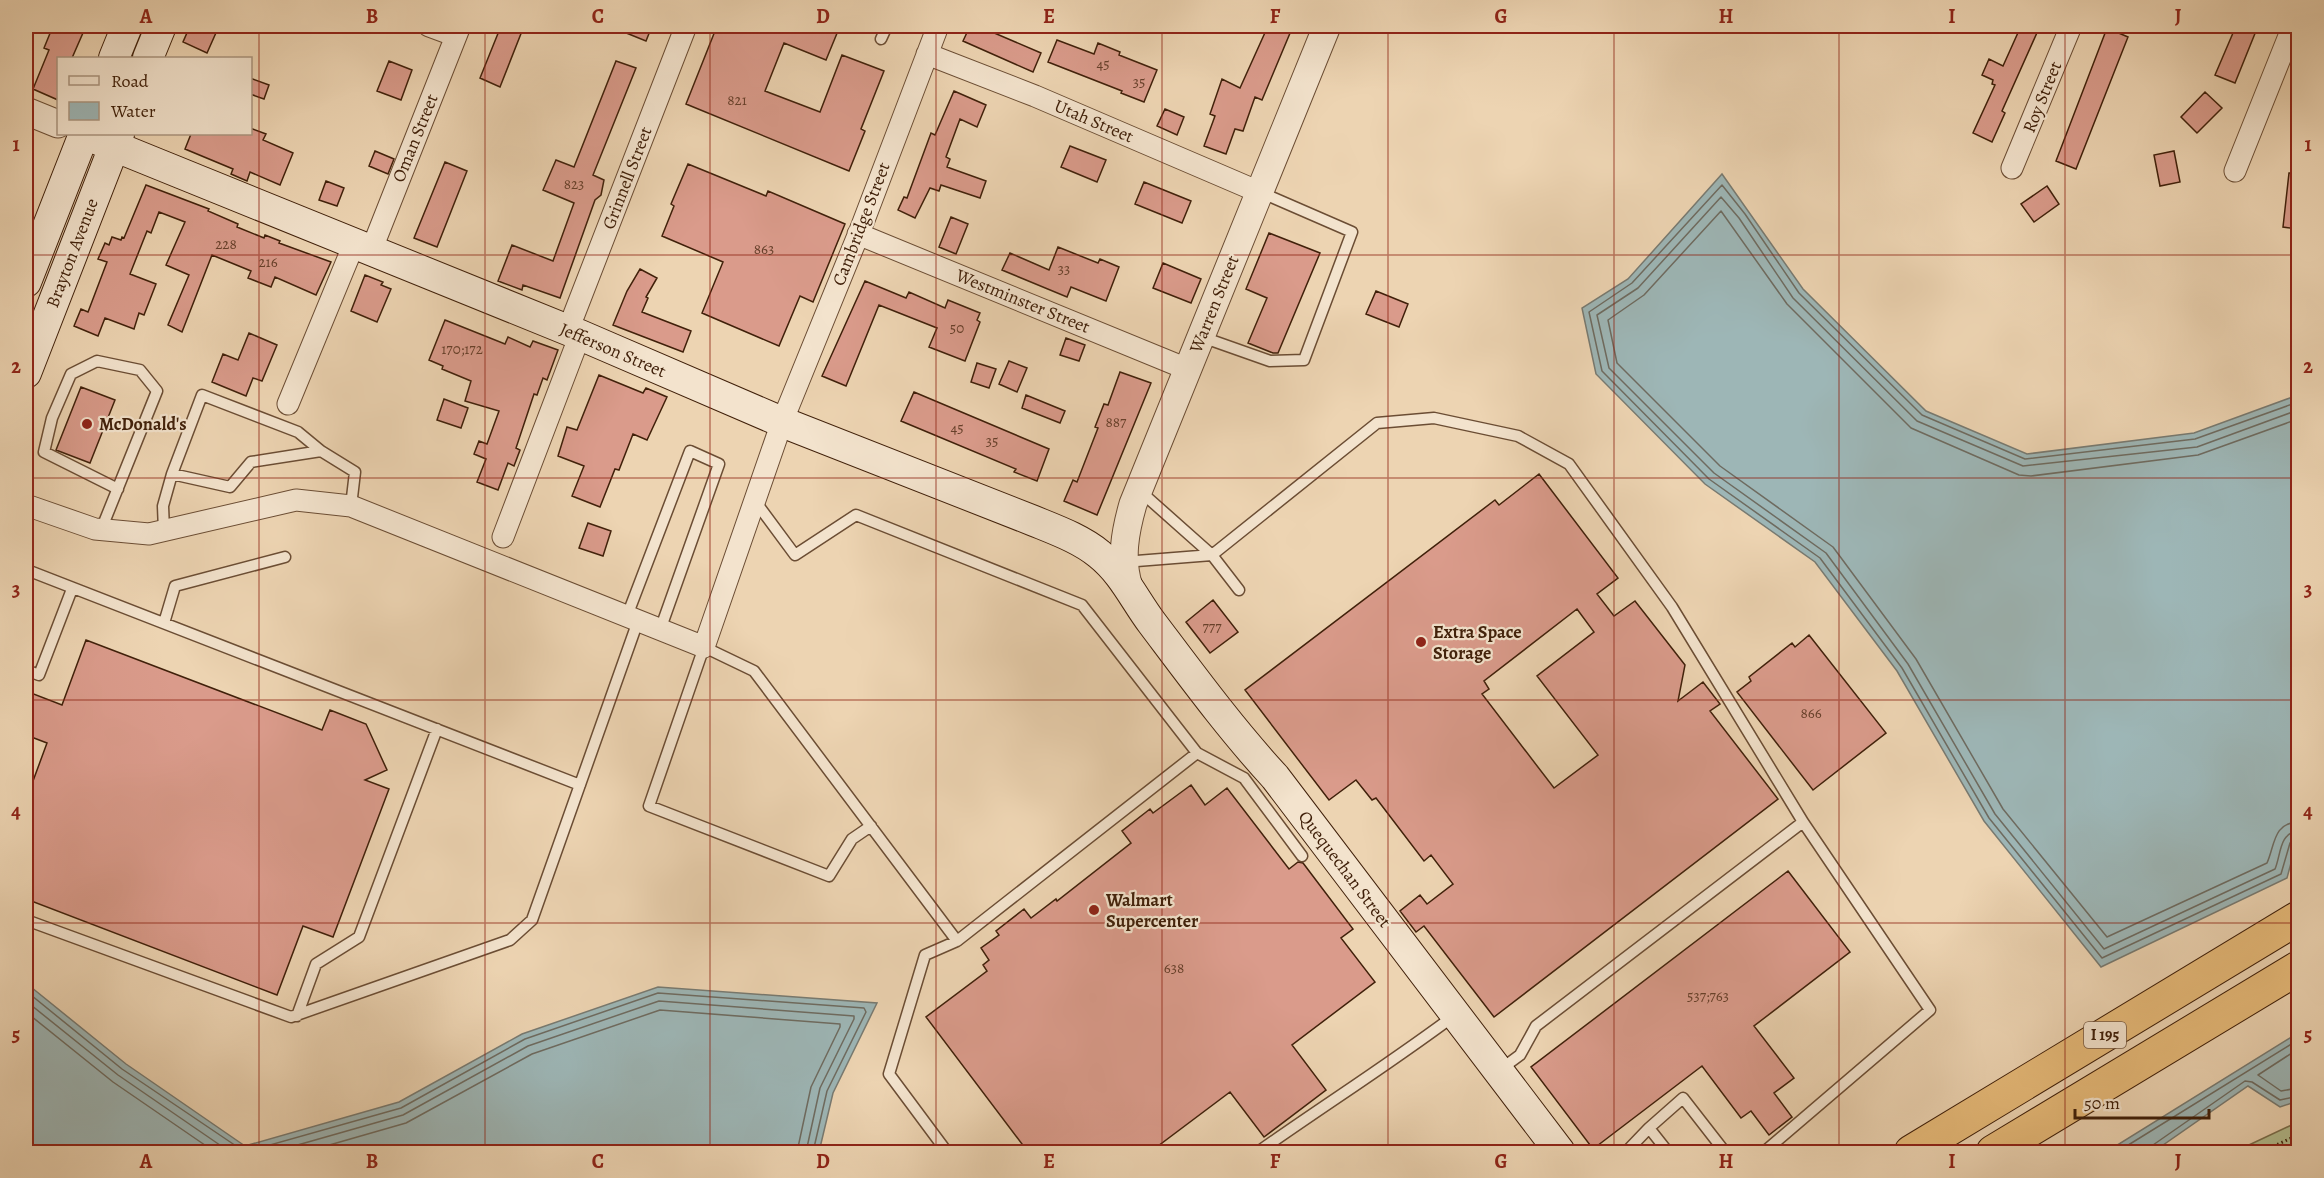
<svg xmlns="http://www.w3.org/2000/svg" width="2324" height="1178" font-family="Alegreya,serif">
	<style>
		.green { fill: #b4be8f; stroke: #7a6f4c; stroke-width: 1.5 }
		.water { fill: #9db6b6; stroke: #787a71; stroke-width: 1.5 }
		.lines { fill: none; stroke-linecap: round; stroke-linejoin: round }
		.shore { stroke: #6e6b60; stroke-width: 1.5 }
		.building { fill: #da9b8b; stroke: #40200a; stroke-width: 1.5; fill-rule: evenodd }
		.service-casing { stroke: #6b4d34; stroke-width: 13 }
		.minor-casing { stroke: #6b4d34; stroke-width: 23 }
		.tertiary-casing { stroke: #6b4d34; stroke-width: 29 }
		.secondary-casing { stroke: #40200a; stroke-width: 32 }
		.motorway-casing { stroke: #40200a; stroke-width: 35 }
		.path { stroke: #40200a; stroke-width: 3; stroke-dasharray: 1.5 3; stroke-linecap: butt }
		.service { stroke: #f3e3cd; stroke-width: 10 }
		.minor { stroke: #f3e3cd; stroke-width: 21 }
		.tertiary { stroke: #f3e3cd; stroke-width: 27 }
		.secondary { stroke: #f3e3cd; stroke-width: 30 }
		.motorway { stroke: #e6ba79; stroke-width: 33 }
		.grid { fill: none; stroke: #8f2418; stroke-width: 1.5; stroke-opacity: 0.55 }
		.poi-dot { fill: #8f2418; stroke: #f3e3cd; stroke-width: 2 }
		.labels { text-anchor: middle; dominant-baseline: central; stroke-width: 4.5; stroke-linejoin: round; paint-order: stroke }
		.number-label { font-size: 15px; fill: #663f2a }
		.shield { fill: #f3e3cd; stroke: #765a44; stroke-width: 1.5 }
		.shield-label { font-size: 16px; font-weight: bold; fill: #40200a }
		.street-label { font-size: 18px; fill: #40200a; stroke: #f3e3cd }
		.poi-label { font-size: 18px; font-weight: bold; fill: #40200a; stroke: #f3e3cd; text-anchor: start }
		.neatline { fill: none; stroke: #8f2418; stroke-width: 2 }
		.grid-label { font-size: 20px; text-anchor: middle; font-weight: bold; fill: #8f2418 }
	</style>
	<rect width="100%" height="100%" fill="#edd4b2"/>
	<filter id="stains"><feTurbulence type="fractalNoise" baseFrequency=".00333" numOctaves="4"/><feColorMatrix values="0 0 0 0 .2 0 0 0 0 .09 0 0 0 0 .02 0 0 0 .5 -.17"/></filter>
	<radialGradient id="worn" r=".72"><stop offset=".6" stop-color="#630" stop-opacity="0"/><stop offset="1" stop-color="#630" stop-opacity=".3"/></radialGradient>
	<path class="green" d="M2298,1122V1152H2234Z"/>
	<path class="water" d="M1722,174L1803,289L1926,411L2027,454L2194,433L2298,395V837L2287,878L2101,967L1984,821L1897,671L1815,562L1705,484L1596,374L1582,308L1628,279Z
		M26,983L126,1064L245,1146L399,1102L522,1034L658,987L877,1003L833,1093L819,1152H26Z
		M2298,1033V1101L2280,1107L2248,1086L2153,1152H2106Z"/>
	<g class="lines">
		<path class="shore" d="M2298,402L2195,439L2025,459L1922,415L1799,293L1745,214L1722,185L1632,283L1589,312L1602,371L1709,479L1820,558L1902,668L1989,818L2102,958L2281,874L2290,843L2298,839
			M2298,410L2197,447L2023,466L1917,421L1793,298L1739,218L1721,197L1638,288L1597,315L1609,368L1714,473L1826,553L1908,664L1995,814L2104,949L2275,869C2281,855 2279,833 2298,831
			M2298,419L2198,455L2031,476L2019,475L1911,428L1787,304L1721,211L1644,295L1608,320L1617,363L1720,466L1833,547L1916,659L2003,809L2107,937L2267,863C2275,845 2273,823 2298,822
			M26,991L122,1069L245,1152L401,1108L525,1039L658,993L864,1008L866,1012L827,1091L813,1152
			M26,1001L118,1075L230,1152
			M26,1012L113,1082L215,1152
			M2298,1049L2258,1075L2281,1091L2298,1088
			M273,1152L403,1115L528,1046L659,1001L854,1016V1019L820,1088L806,1152
			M305,1152L406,1123L532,1054L660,1010L840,1024V1027L811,1087L797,1152
			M2117,1152L2298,1040
			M2150,1152L2153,1145L2245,1081L2252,1082L2280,1100L2298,1096"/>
	</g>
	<path class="building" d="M53,26H86L72,58H58V100L33,89L49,50L44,48Z
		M190,26H219L207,53L183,42Z
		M501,26H524L500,87L480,78Z
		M609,26H652L646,41Z
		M717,26H840L826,60L784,43L765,91L820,112L842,55L884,71L861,129L865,131L849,171L686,104Z
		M970,26H978L1041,53L1033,72L963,41Z
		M1268,26H1293L1262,100L1255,97L1243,131L1235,129L1226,154L1204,146L1215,116L1210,114L1222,79L1240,88Z
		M2021,26H2040L2002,111L2005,113L1992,142L1973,133L1995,85L1992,84L1993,80L1982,75L1989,59L2003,66Z
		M2236,26H2258L2235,83L2215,75Z
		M2107,28L2128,37L2076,169L2056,161Z
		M1057,40L1094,54L1098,43L1120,52L1119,55L1157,70L1144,102L1121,93L1122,91L1048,62Z
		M389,61L412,70L401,100L377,91Z
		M616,61L636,68L593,175L604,180L601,195L595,200L560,298L523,285L522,290L498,281L512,245L553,261L574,203L543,190L556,160L574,167Z
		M250,78L269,85L264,99L250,94Z
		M954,91L986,105L977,127L960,119L946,157L950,159L947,167L986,181L980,198L941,185L939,191L930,188L915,218L898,210L904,197L907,198L931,133L935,135Z
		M2205,92L2222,108L2197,133L2181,117Z
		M1165,109L1184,117L1177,135L1157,126Z
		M250,128L266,134L263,140L293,153L280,185L250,172L247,181L231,174L233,169L185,149L191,134H250Z
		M1070,146L1106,160L1097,182L1061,167Z
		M375,151L394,159L388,174L369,166Z
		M2174,151L2180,182L2160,186L2154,155Z
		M445,162L467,171L437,247L414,238Z
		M688,164L766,196L768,191L845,224L813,302L800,296L779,346L702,313L723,262L662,236L674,206L671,204Z
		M2289,173H2298V229L2283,227Z
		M326,181L344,188L337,206L319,200Z
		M1144,182L1191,201L1182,223L1135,204Z
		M146,185L209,209L208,211L238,224L237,227L264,238L265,235L280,241L279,243L331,262L316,295L275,277L271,287L248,278L251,271L212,255L182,332L168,325L189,275L166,265L185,222L159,212L151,233L147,231L130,274L156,284L144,315L139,313L134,329L105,318L98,336L74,326L81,309L88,312L107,262L98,259L105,243L109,245L112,237L121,240L122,237L124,238Z
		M2047,186L2059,204L2034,222L2021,204Z
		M951,217L968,224L956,254L939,247Z
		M1269,233L1320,253L1278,353H1273L1248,343L1267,298L1246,289Z
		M1058,247L1098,263L1100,259L1119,267L1106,301L1071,287L1067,297L1002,270L1010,253L1049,270Z
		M1163,263L1201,279L1191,303L1153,288Z
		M640,269L657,278L646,297L648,298L642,312L691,331L683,352L613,325L627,291Z
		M365,275L383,282L381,285L391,289L377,322L351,311Z
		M865,281L906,298L909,292L945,308L948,300L980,313L977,320L980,322L965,361L929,347L937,328L879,305L846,386L822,376Z
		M1376,291L1408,304L1399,327L1366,314Z
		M445,320L505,344L508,337L530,347L533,341L558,350L547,380L543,378L537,395L534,394L516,448L520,450L514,466L508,463L498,490L477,482L486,459L474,454L479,441L487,444L499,411L465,401L471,381L442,369L443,366L429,360Z
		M249,333L277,345L262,381L253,378L246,396L212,382L223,354L238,360Z
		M1066,338L1085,345L1079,361L1060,355Z
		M1009,361L1027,368L1017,392L999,384Z
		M977,363L996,369L989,388L971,382Z
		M1120,372L1151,383L1097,515L1064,501L1073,480L1077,482L1098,428L1095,427L1104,404L1108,405Z
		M599,375L643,393L646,388L667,397L647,440L633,434L619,470L615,469L600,507L572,496L584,466L558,456L567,427L577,430Z
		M81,387L115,400L90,463L56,450Z
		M914,392L1049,449L1037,481L1014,472L1016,469L901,421Z
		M1026,395L1065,411L1060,423L1022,408Z
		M444,399L468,408L461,428L437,420Z
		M1539,474L1618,578L1597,594L1614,616L1635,601L1685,665L1678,701L1703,682L1720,704L1710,711L1778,799L1494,1017L1424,926L1416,932L1400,911L1420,895L1427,904L1453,884L1431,855L1424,861L1376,798L1372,800L1356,780L1329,800L1245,690L1495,500L1499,505ZM1577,609L1594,632L1537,676L1598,755L1554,788L1482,694L1489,689L1484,681Z
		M588,523L611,531L603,556L579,548Z
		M1213,600L1238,632L1210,653L1186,622Z
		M1809,635L1886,733L1813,790L1737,692L1751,681L1749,677L1792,643L1795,647Z
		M86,640L322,730L330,710L366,724L387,770L365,780L389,789L333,937L303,926L277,995L26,899V800L47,743L26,735V691L62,705Z
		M1191,785L1205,805L1227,788L1289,869L1298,862L1303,863L1353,929L1341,938L1375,982L1292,1045L1326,1090L1264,1137L1230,1092L1150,1152H1028L926,1017L987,971L983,965L989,960L981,948L999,935L996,931L1024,909L1031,918L1056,899L1057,901L1131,843L1122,831L1150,809L1153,813Z
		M1788,871L1850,952L1754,1026L1794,1078L1774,1093L1792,1117L1769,1135L1751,1111L1741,1118L1702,1066L1593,1149L1531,1067Z"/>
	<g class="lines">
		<g class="service-casing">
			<path id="service" d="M881,39L887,26
				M1202,337L1270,361L1304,360L1352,232L1260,192
				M172,474L202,395L298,432L321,451
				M755,501L795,555L856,515L1082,605L1197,753L957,941L754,671L704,647L649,806L829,876L852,839L871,826
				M101,530L157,391L140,370L97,361L71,374L52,418L44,452L118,489
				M164,531L163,506L172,474L230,487L251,462L321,451L355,472L351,506
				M1124,562L1212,555L1140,491
				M26,573L27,570L580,785
				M1239,590L1212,555L1377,423L1434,418L1518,436L1569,464L1672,607L1803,822
				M627,616L690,451L719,464L660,630
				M164,623L175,586L285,557
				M26,670L39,675L72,589
				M1197,753L1244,778L1302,856
				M26,920L291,1017L510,940L532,920L638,621
				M297,1016L316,964L359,937L437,729
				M1501,1069L1520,1055L1536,1026L1803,822L1930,1010L1764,1152
				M1649,1128L1683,1098L1725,1152
				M947,1152L889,1074L925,955L957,941
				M1258,1152C1323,1106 1391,1063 1455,1015
				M1626,1152L1649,1128L1668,1152"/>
		</g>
		<g class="minor-casing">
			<path id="minor" d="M429,26L456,36
				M927,54L1035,96L1259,192
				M2012,168L2071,26
				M2235,171L2293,26
				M858,234L1187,369
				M371,251L460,26
				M568,330L686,26
				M288,404L354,244
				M26,505L95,529L149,534L296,500L351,506L704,647L782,422L861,228L938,26
				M503,537L580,335"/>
		</g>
		<g class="tertiary-casing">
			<path id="tertiary" d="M26,111L58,124
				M1129,587C1120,559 1125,532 1133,504L1327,26"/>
		</g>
		<g class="secondary-casing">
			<path id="secondary" d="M114,58L127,26
				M148,58L161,26
				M84,134L580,335L782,422L1034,521C1056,530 1081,539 1099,554C1123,573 1134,599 1152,623C1192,676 1230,728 1275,777L1560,1152
				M26,282L84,134
				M26,373L119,134"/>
		</g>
		<g class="motorway-casing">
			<path id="motorway" d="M1911,1152L2298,918
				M1993,1152L2298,968"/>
		</g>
		<path class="path" d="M2261,1152L2298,1135"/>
		<use href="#service" class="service"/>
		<use href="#minor" class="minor"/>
		<use href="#tertiary" class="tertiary"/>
		<use href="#secondary" class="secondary"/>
		<use href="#motorway" class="motorway"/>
	</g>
	<path class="grid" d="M259,26V1152M485,26V1152M710,26V1152M936,26V1152M1162,26V1152M1388,26V1152M1614,26V1152M1839,26V1152M2065,26V1152M26,255H2298M26,478H2298M26,700H2298M26,923H2298"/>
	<g class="poi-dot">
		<circle cx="87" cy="424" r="6"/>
		<circle cx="1421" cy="642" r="6"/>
		<circle cx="1094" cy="910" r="6"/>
	</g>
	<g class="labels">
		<g class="number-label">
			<text x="1103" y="64">45</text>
			<text x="1139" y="82">35</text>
			<text x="737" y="100">821</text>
			<text x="574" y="184">823</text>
			<text x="226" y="244">228</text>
			<text x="764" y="249">863</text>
			<text x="268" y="262">216</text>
			<text x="1064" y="269">33</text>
			<text x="957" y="328">50</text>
			<text x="462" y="349">170;172</text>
			<text x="1116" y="422">887</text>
			<text x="957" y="428">45</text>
			<text x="992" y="441">35</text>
			<text x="1212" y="627">777</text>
			<text x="1811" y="713">866</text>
			<text x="1174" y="968">638</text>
			<text x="1708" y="996">537;763</text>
		</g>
		<rect class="shield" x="2084" y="1022" width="42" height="26" rx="4.5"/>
		<g class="shield-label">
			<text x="2105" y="1035">I 195</text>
		</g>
		<g class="street-label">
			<text transform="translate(2042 97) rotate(-68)">Roy Street</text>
			<text transform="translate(1094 121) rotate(23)">Utah Street</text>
			<text transform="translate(415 138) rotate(-68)">Oman Street</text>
			<text transform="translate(627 178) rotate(-69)">Grinnell Street</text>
			<text transform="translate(861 224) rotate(-69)">Cambridge Street</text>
			<text transform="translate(72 253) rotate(-69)">Brayton Avenue</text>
			<text transform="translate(1023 301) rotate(22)">Westminster Street</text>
			<text transform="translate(1214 304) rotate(-68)">Warren Street</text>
			<text transform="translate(613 350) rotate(23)">Jefferson Street</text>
			<text transform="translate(1345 869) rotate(53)">Quequechan Street</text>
		</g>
		<g class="poi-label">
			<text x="99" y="424">McDonald's</text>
			<text x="1433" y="632">Extra Space<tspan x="1433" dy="21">Storage</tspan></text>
			<text x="1106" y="900">Walmart<tspan x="1106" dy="21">Supercenter</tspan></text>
		</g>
	</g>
	<rect width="2324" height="1178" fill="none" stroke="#edd4b2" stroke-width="66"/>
	<rect x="57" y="57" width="195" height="78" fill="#f3e3cd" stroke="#ab957f" stroke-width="1.5"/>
	<rect x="69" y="76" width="30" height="9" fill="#f3e3cd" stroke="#ab957f" stroke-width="1.5"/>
	<text x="111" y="87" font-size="18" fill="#40200a">Road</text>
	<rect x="69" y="102" width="30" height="18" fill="#9db6b6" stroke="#ab957f" stroke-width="1.5"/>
	<text x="111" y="117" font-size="18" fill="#40200a">Water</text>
	<path d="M2075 1109v9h134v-9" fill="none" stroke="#40200a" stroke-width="3"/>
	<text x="2084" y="1109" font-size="18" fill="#40200a" stroke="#f3e3cd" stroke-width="4.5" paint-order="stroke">50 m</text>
	<rect x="33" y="33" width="2258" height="1112" class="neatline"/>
	<g class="grid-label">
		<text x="146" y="23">A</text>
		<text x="372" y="23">B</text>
		<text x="598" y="23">C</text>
		<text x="823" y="23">D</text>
		<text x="1049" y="23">E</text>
		<text x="1275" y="23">F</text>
		<text x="1501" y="23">G</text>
		<text x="1726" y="23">H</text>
		<text x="1952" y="23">I</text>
		<text x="2178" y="23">J</text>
		<text x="16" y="151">1</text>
		<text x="2308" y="151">1</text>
		<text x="16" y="373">2</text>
		<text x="2308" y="373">2</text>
		<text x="16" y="596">3</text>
		<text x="2308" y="596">3</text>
		<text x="16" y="818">4</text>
		<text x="2308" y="818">4</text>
		<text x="16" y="1041">5</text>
		<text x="2308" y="1041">5</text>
		<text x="146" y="1168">A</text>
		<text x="372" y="1168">B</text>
		<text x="598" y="1168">C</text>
		<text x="823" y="1168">D</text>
		<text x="1049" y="1168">E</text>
		<text x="1275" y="1168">F</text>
		<text x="1501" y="1168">G</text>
		<text x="1726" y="1168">H</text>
		<text x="1952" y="1168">I</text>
		<text x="2178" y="1168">J</text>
	</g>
	<rect width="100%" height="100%" filter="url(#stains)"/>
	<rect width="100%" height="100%" fill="url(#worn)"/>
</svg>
